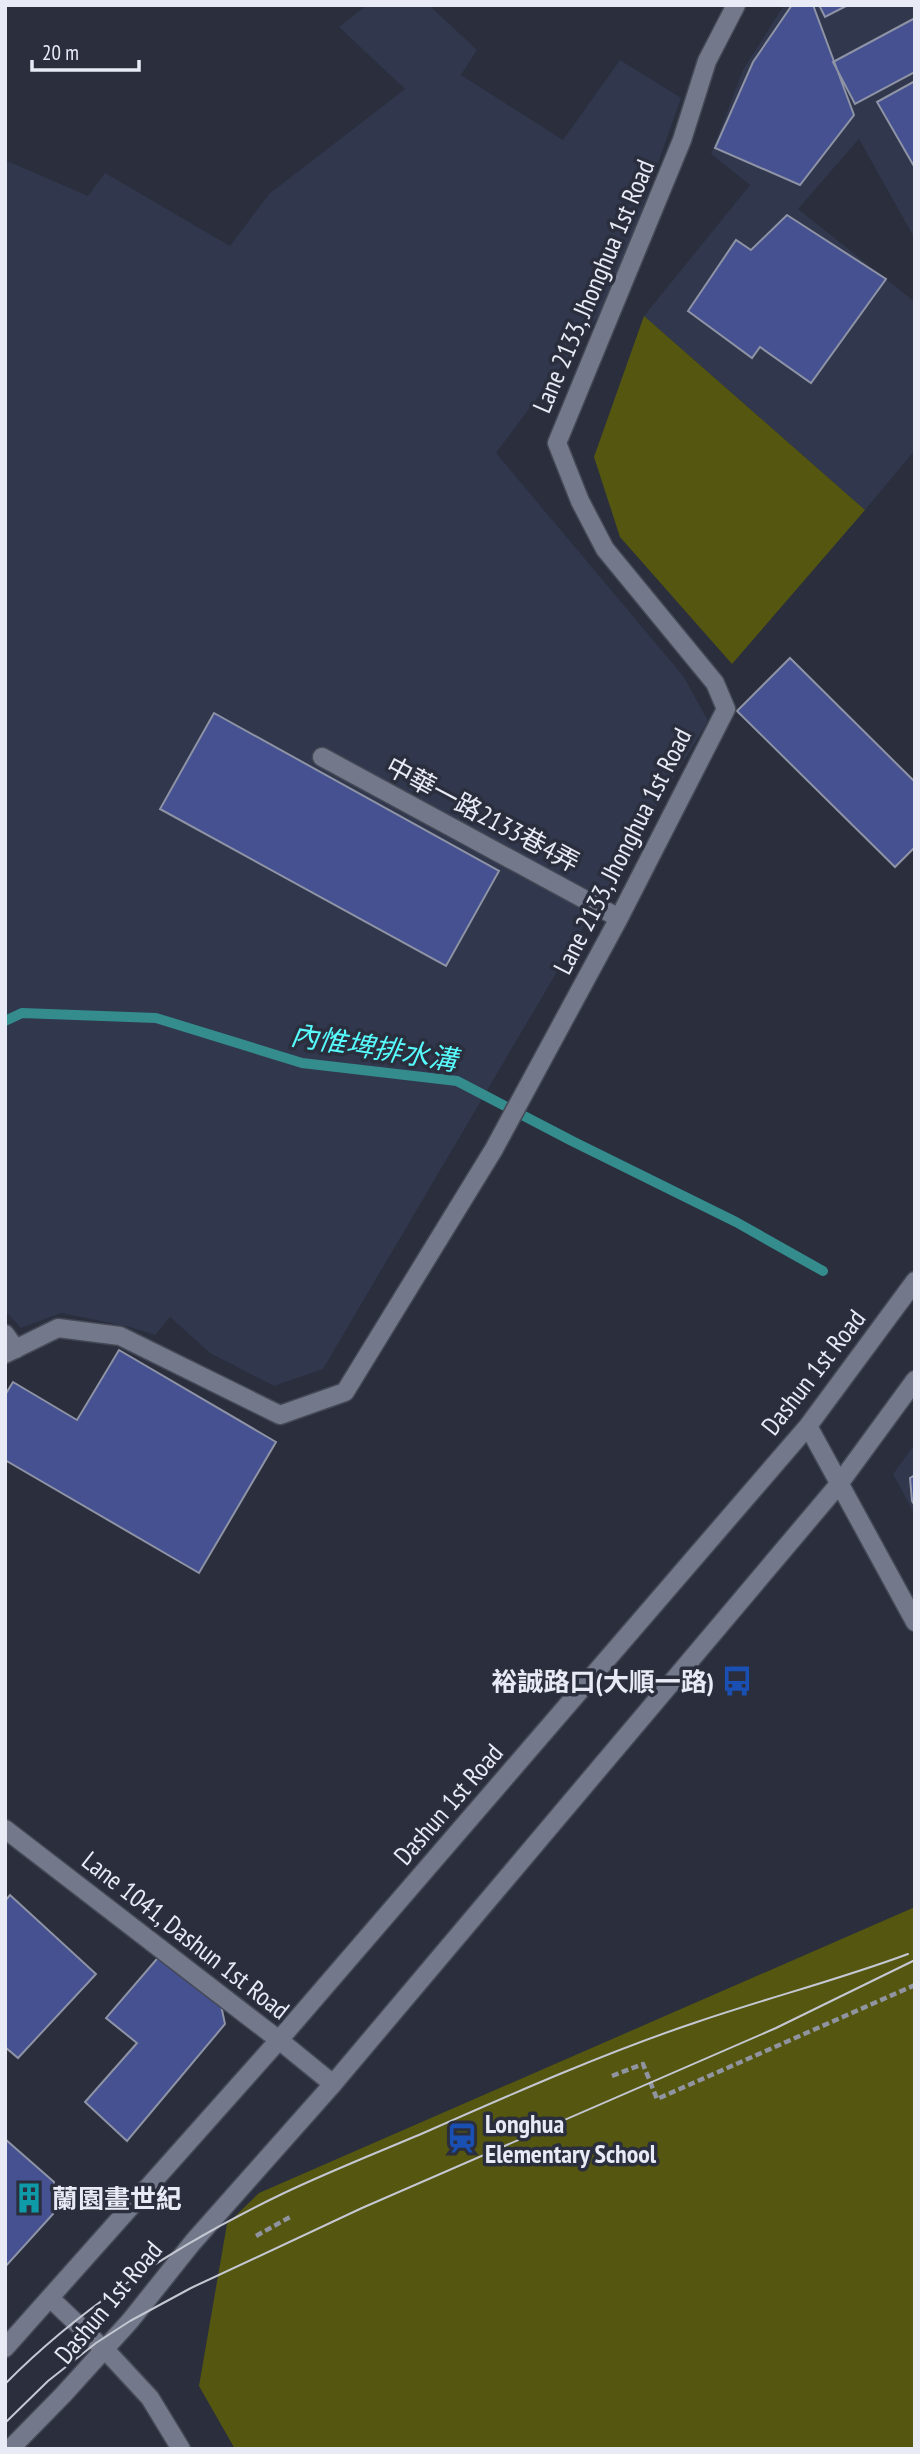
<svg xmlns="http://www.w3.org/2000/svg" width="920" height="2454" font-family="'PT Sans Narrow','Noto Sans TC',sans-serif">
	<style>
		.built { fill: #31374c }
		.green { fill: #555710 }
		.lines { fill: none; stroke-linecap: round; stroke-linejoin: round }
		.stream { stroke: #348c8d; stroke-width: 10 }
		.building { fill: #455190; stroke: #8e93a5; stroke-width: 2 }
		.service-casing { stroke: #454956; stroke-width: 21 }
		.minor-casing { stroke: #454956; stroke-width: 21 }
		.tertiary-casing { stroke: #454956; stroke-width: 21 }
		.path { stroke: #9094a0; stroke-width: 4.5; stroke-dasharray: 7 3.5; stroke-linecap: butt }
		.service { stroke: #73788a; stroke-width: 18 }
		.minor { stroke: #73788a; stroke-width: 18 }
		.tertiary { stroke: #73788a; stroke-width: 18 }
		.tram { stroke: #c5c8d3; stroke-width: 2 }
		.labels { text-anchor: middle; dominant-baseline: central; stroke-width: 7; stroke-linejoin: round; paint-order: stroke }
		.street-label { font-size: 26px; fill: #e8ebf5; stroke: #2a2e3d }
		.poi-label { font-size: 26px; font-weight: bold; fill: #e8ebf5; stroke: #2a2e3d; text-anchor: start }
		.water-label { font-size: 28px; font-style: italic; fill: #57fcfd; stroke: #2a2e3d }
	</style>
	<rect width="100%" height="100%" fill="#2a2e3d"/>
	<path class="built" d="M367,5H429L477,50L461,75L563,140L620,60L681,98L609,302L496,453L684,677L708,721L578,936L323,1369L274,1386L210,1353L170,1317L155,1335L130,1327L61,1313L21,1328L5,1311V160L88,196L105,173L230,246L269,194L405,89L339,27Z
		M784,5H915V239L859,139L798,209L915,302V450L865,510L644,316L750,185L711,154L743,70Z
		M915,1444V1515L893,1474Z"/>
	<path class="green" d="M644,316L865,510L732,664L620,537L594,457Z
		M915,1907V2449H235L199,2386L227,2224L259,2193Z"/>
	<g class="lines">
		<path class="stream" d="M5,1021L22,1013L156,1018L302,1063L457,1081L572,1141L736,1222L823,1271"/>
	</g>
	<path class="building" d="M792,5H813L854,115L800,185L715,148L753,62Z
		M819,5H848L825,17Z
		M915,18V72L855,104L833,62Z
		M915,81V168L877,102Z
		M787,215L886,279L811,383L760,347L752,358L688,311L736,240L751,250Z
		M790,658L915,782V847L895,867L737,711Z
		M214,713L499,871L446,966L160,809Z
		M119,1350L276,1442L199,1573L5,1460V1395L13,1382L77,1420Z
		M915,1475V1506L912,1501L910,1478Z
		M10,1895L96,1974L18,2058L5,2047V1901Z
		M162,1953L221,2005L225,2024L127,2141L85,2102L137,2043L106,2018Z
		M5,2139L54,2182L53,2214L5,2267Z"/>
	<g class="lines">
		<g class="service-casing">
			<path id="service" d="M322,757L619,918
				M5,1334L16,1349
				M5,1354L58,1328L120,1336L280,1415L345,1392L494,1149L619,918L726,709L715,683L605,549L580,501L557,443L682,140L707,61L736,5
				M5,1829L279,2040L333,2084"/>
		</g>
		<g class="minor-casing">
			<path id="minor" d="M50,2298L112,2357L150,2398L181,2449"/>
		</g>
		<g class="tertiary-casing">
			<path id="tertiary" d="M808,1426L915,1622
				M5,2348L279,2040L808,1426L915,1281
				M10,2449L63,2395L130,2321L193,2242L333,2084L839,1484L915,1380"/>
		</g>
		<path class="path" d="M612,2076L643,2064L657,2099L915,1985
			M256,2236L290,2217"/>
		<use href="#service" class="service"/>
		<use href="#minor" class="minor"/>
		<use href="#tertiary" class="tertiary"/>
		<path class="tram" d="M5,2384C84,2304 182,2242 282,2194C330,2171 379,2152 428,2131C514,2093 607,2052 697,2022C767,1998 838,1980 908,1954
			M5,2423L48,2381L96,2343L130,2321L191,2288L362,2208L776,2028L915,1960"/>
	</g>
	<defs>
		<g id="bus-bare" transform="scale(2.415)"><path d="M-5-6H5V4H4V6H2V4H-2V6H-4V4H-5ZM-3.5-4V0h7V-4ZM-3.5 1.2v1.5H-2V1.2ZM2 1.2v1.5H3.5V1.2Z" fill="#1a4fb4" stroke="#2a2e3d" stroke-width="2.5" paint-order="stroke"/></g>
		<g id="station-bare" transform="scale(2.415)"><path d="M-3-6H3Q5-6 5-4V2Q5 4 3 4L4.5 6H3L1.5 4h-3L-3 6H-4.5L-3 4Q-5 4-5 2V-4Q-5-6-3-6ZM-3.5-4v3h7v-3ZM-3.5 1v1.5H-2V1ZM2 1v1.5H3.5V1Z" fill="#1a4fb4" stroke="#2a2e3d" stroke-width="2.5" paint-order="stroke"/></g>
		<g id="building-bare" transform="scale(2.415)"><path d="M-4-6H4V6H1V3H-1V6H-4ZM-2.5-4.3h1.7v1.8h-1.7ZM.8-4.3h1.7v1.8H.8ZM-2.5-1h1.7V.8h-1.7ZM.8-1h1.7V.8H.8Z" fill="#0f9aa8" stroke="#2a2e3d" stroke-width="2.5" paint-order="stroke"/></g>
	</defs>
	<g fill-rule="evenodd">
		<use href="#bus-bare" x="737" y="1681"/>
		<use href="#station-bare" x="462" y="2138"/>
		<use href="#building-bare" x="29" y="2198"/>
	</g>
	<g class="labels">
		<g class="street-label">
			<text transform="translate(593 286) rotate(-67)">Lane 2133, Jhonghua 1st Road</text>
			<text transform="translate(483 814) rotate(28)">中華一路2133巷4弄</text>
			<text transform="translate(622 851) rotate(-63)">Lane 2133, Jhonghua 1st Road</text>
			<text transform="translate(813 1372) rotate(-52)">Dashun 1st Road</text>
			<text transform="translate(448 1804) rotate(-49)">Dashun 1st Road</text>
			<text transform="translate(186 1935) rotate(38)">Lane 1041, Dashun 1st Road</text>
			<text transform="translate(108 2302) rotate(-50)">Dashun 1st Road</text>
		</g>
		<g class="poi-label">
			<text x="714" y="1681" text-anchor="end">裕誠路口(大順一路)</text>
			<text x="485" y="2123">Longhua<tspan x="485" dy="30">Elementary School</tspan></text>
			<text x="52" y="2198">蘭園畫世紀</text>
		</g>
		<g class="water-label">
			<text transform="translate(374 1047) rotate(9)">內惟埤排水溝</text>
		</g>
	</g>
	<rect width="920" height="2454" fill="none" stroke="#e8ebf5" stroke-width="14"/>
	<path d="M32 60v10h107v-10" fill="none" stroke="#e8ebf5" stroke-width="3.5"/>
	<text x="42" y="60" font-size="21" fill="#e8ebf5" stroke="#2a2e3d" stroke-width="5" paint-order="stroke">20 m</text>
</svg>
